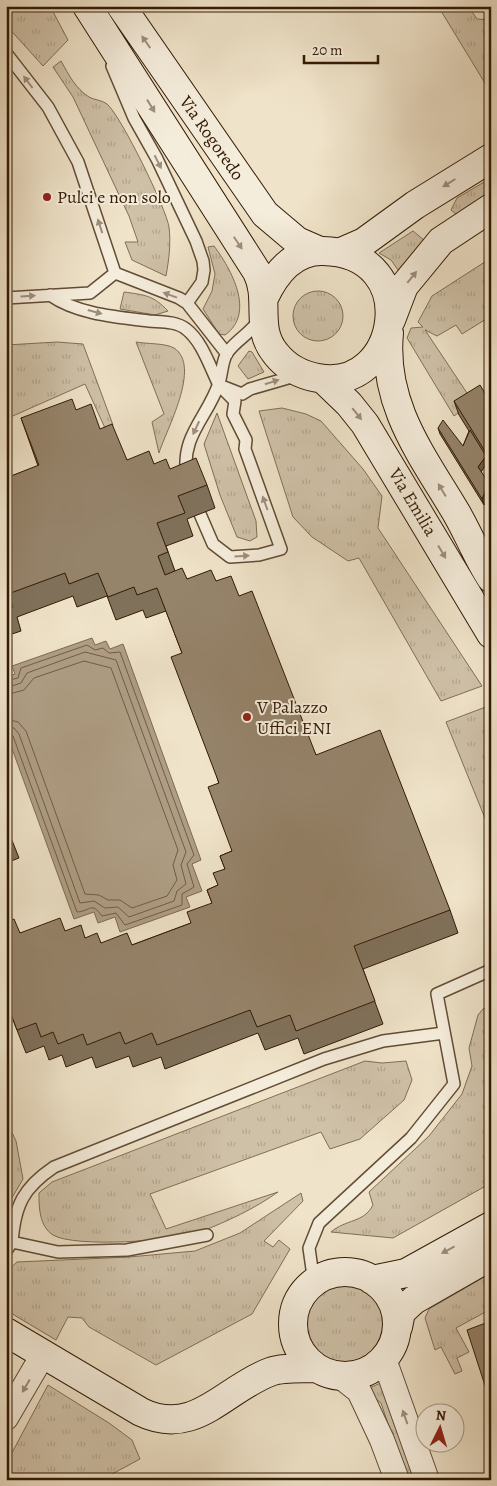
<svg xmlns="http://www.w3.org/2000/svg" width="497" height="1486" font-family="Alegreya,serif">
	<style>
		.grass { fill: url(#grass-tufts); stroke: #816e56 }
		.water { fill: #af9f86; stroke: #7d6a52 }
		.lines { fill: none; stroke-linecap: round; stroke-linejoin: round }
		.shore { stroke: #715c45; stroke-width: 1 }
		.lane-casing { stroke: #624c35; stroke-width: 14 }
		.street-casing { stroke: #624c35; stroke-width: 26 }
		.secondary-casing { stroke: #331a04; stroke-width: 30 }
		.lane { stroke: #f5eddc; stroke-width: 11 }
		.street { stroke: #f5eddc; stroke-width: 24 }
		.secondary { stroke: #f5eddc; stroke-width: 28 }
		.wall { fill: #80715b; stroke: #331a04 }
		.shaded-wall { fill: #685c4a; stroke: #331a04 }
		.building { fill: #95836a; stroke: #331a04 }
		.oneway { fill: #9e8e7b }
		.poi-dot { fill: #8f2418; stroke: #f5eddc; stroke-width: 2 }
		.labels { text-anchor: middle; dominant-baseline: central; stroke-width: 4; stroke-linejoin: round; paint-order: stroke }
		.street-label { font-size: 18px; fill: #331a04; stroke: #f5eddc }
		.poi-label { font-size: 18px; fill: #331a04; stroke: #f5eddc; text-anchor: start }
	</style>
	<defs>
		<pattern id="grass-tufts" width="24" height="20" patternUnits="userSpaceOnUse" patternTransform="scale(1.25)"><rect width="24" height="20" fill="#cfc1a8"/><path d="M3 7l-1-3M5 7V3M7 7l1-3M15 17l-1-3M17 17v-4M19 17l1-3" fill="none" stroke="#b2a58f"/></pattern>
	</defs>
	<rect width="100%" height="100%" fill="#efe3c9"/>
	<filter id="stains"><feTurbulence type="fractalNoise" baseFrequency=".004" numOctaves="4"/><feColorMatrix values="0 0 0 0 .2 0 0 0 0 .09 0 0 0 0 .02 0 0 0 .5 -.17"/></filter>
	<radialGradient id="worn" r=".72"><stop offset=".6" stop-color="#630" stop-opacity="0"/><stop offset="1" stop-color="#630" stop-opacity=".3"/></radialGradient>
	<path class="grass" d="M6,6H50L68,40L43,66L6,25Z
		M438,6H468L477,19L491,20V93Z
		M61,61C69,75 75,88 89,97C94,100 102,100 107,104C121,116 166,208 169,227C171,244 169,259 166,276L132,260L125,242H138L129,216L73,97L53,67Z
		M491,178V193L457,215L451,210L457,198Z
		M413,231L425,241L398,270L391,260L379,253Z
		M214,246C231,269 256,313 225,335L219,334L203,309L212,291L215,274L208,247Z
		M491,258V316L462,334L456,325L437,336L425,330L473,402L454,416L407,338L411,328L423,327L418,322L432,296Z
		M293 316a25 25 0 1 1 50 0a25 25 0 1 1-50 0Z
		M124,292C145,295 153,295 168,311L155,315L120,309Z
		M57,342L83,344L113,425L105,428L85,384L6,419V345Z
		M136,342C147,344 165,343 174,348C202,366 166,430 159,453L152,422L164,414Z
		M249,351L252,352L264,372L248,379L238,366Z
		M282,408L306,414L321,421L363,469L382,496L378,528L482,686L441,701L359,558L348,561L312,537L293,517L259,411Z
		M217,413L256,521L257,537L250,541L237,537L220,495L204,444Z
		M491,705V833L446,722Z
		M491,1006V1183L393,1238L331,1232C346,1219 364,1223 373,1205L369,1192L429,1136L462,1094L472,1066L469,1048L478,1015L483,1009Z
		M365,1061L382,1063L406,1061L412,1080L404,1100L360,1139L330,1149L321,1132L150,1194L166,1229L278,1192C254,1209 228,1221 200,1232C175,1241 75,1248 53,1235C39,1226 39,1207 39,1193L52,1182Z
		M6,1120L16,1141L23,1179L6,1208Z
		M301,1193L303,1201L264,1241L273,1247L279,1240L290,1249L252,1314L156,1365L89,1327L82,1318L68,1317L56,1340L14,1315L6,1308V1272L17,1262L129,1257L195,1251L240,1233Z
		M491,1273V1309L456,1328L469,1352L457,1358L462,1371L455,1374L441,1347L435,1350L425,1318L429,1309Z
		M305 1323a39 39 0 1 1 78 0a39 39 0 1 1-78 0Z
		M385,1381L417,1480H407L381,1403L365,1390Z
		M48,1385L109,1423L132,1440L140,1459L101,1480H6V1464Z"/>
	<path class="water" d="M92,638L95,645L106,641L110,649L123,644L201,860L192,864L202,891L186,897L190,907L120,932L115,917L98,923L94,912L74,919L6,732V692L8,691L6,677L15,674L12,666Z"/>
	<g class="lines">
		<path class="shore" d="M6,681L18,678L21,668L87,645L95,650L103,648L109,653L120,652L194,855L187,864L194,887L182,894V905L125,925L116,913L102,916C91,901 91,911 77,912L13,736L6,733
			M6,688L21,683L27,673L85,652L116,660L186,852L181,865L186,884L177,891L174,901L129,917L118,907L105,908L94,901L80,903L19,734L14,728L6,726
			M6,695L24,690L34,678L84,661L111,668L178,850L173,865L177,880L167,896L132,908L120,900H108L99,895L85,894L26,731L18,722L6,719"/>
		<g class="lane-casing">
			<path id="lane" d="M6,53L48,107L78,162L115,273L179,298L187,303L227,354
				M112,66L134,118L157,159L196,241L203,261L204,270L202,282L187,303
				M50,295C77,314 116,317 149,321C160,322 176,321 186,329C202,341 210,367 219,385
				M6,298L90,293L115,273
				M187,476C180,436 208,417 219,383C222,374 222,361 227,353C236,340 251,333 259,320
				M200,514L213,544L230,557L259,555L281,549L245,449L246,440L233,414L235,401L219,385L242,394L250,389L295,376
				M12,1242C15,1205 23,1188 54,1167L324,1059L383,1041L444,1033
				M6,1251L12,1242L58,1252L127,1250L207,1235
				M314,1283L309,1248L319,1223L411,1138L454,1084L437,994L491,970"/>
		</g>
		<g class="street-casing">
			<path id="street" d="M384,1359L427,1480
				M340,1376L359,1391L382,1440L397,1480
				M6,1418L44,1353"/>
		</g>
		<g class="secondary-casing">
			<path id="secondary" d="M87,6L257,272C271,300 254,328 276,354C287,368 301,375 318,378C399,394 425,253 323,251C294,250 275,274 264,298
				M121,6L265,214L297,241L320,251
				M341,252L364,242L415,205L491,158
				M391,320L404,286L441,241L491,208
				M389,333C382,405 422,455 457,514C469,535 478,558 491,578
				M323,379L349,404L365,424L491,634
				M293 1324a52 52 0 1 1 104 0a52 52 0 1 1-104 0Z
				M372,1280L406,1273L491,1226
				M398,1327L401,1312L414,1300L491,1256
				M6,1332L141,1412C195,1438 224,1389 270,1372C283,1367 303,1369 317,1368"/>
		</g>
		<use href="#lane" class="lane"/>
		<use href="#street" class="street"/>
		<use href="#secondary" class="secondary"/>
	</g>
	<path class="wall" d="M454,401L491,403V466L488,461L481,472L491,487V490L484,505L440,434L438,428L463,446L469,431L459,415Z
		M76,410L100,429L127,460L154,464L170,469L207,485L215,508L187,519L193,536L166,546L175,571L187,579L216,581L239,596L316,755L450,910L458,933L363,969L383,1024L304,1054L298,1038L265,1050L258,1033L165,1069L161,1057L133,1067L129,1056L96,1068L92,1057L66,1067L62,1055L49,1060L44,1046L26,1053L6,1002V922L20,933L65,931L101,943L132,945L191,923L212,903L207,890L218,885L225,869L220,856L232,851L219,784L182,653L166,611L146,618L143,610L116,620L107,596L77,607L73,596L17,617L21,631L6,636V478L38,466L21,418Z
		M6,825L19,858L6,863Z"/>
	<path class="shaded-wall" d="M486,456L488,462L480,473L478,467Z
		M489,483L491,490L484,505L482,499Z"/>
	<path class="building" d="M480,385L491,403V461L454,401Z
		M72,399L76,410L91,404L100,429L112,424L127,460L149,451L154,464L166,459L170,469L196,458L207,485L178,496L185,513L157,523L168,552L158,556L165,575L182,568L187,579L211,570L216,581L231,576L239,596L252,591L316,755L380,730L450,910L354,946L375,1001L296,1031L290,1015L257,1027L250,1010L157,1045L152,1033L125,1044L120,1032L87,1045L83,1034L58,1044L53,1032L41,1037L36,1023L17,1030L6,1001V922L14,919L20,933L60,918L65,931L81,925L85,938L97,933L101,943L127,933L132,945L191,923L187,912L212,903L207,890L218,885L213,873L225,869L220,856L232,851L208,787L219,783L171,657L182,653L157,588L137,595L134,587L108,597L98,573L69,584L65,573L8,594L13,607L6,610V478L39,465L21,418Z
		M443,420L463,446L470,430L486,456L478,467L489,483L482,499L438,428Z
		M6,825L10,835L6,837Z
		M491,1321V1404L467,1330Z"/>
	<defs><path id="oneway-solid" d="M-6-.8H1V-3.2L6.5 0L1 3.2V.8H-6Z" transform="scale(1.25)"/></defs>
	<g class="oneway">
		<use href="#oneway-solid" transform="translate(146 42) rotate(-125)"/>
		<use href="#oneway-solid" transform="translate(28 82) rotate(-127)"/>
		<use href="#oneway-solid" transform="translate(151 106) rotate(58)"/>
		<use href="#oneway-solid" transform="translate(158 162) rotate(63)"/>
		<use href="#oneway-solid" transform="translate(449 183) rotate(148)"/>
		<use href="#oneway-solid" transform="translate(100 226) rotate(-108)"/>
		<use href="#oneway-solid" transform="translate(238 243) rotate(56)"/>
		<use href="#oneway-solid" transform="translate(412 277) rotate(-51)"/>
		<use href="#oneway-solid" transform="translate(170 295) rotate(-160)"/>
		<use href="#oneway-solid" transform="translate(28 296) rotate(-3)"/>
		<use href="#oneway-solid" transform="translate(95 312) rotate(15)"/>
		<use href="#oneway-solid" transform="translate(272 382) rotate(-18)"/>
		<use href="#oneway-solid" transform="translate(357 414) rotate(51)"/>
		<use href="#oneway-solid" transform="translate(196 428) rotate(115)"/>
		<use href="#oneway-solid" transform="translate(442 490) rotate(-121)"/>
		<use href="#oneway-solid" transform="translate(265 503) rotate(-110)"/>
		<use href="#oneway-solid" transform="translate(442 552) rotate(59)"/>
		<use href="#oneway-solid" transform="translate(242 556) rotate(-3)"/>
		<use href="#oneway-solid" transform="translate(448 1250) rotate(152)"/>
		<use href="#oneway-solid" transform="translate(26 1386) rotate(120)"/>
		<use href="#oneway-solid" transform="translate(405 1417) rotate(-109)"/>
	</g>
	<g class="poi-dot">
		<circle cx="47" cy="197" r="5"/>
		<circle cx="247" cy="717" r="5"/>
	</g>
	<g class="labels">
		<g class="street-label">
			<text transform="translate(212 138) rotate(55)">Via Rogoredo</text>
			<text transform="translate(413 502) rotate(59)">Via Emilia</text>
		</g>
		<g class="poi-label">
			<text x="57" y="197">Pulci e non solo</text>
			<text x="257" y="707">V Palazzo<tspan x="257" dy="21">Uffici ENI</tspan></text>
		</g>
	</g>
	<rect width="497" height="1486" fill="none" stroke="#efe3c9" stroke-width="25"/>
	<rect x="8" y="8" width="482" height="1471" fill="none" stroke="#331a04" stroke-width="2.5"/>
	<rect x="12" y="12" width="472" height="1461" fill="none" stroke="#331a04"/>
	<g transform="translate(440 1428) rotate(5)"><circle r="24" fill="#f5eddc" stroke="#a79986"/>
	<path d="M0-4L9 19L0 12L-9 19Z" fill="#8f2418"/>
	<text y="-8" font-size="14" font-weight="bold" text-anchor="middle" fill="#331a04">N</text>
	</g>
	<path d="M304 55v8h74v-8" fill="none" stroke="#331a04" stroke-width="2.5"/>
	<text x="312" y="55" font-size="15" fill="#331a04" stroke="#f5eddc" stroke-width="4" paint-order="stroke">20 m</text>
	<rect width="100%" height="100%" filter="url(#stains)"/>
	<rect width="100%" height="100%" fill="url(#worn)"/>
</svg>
